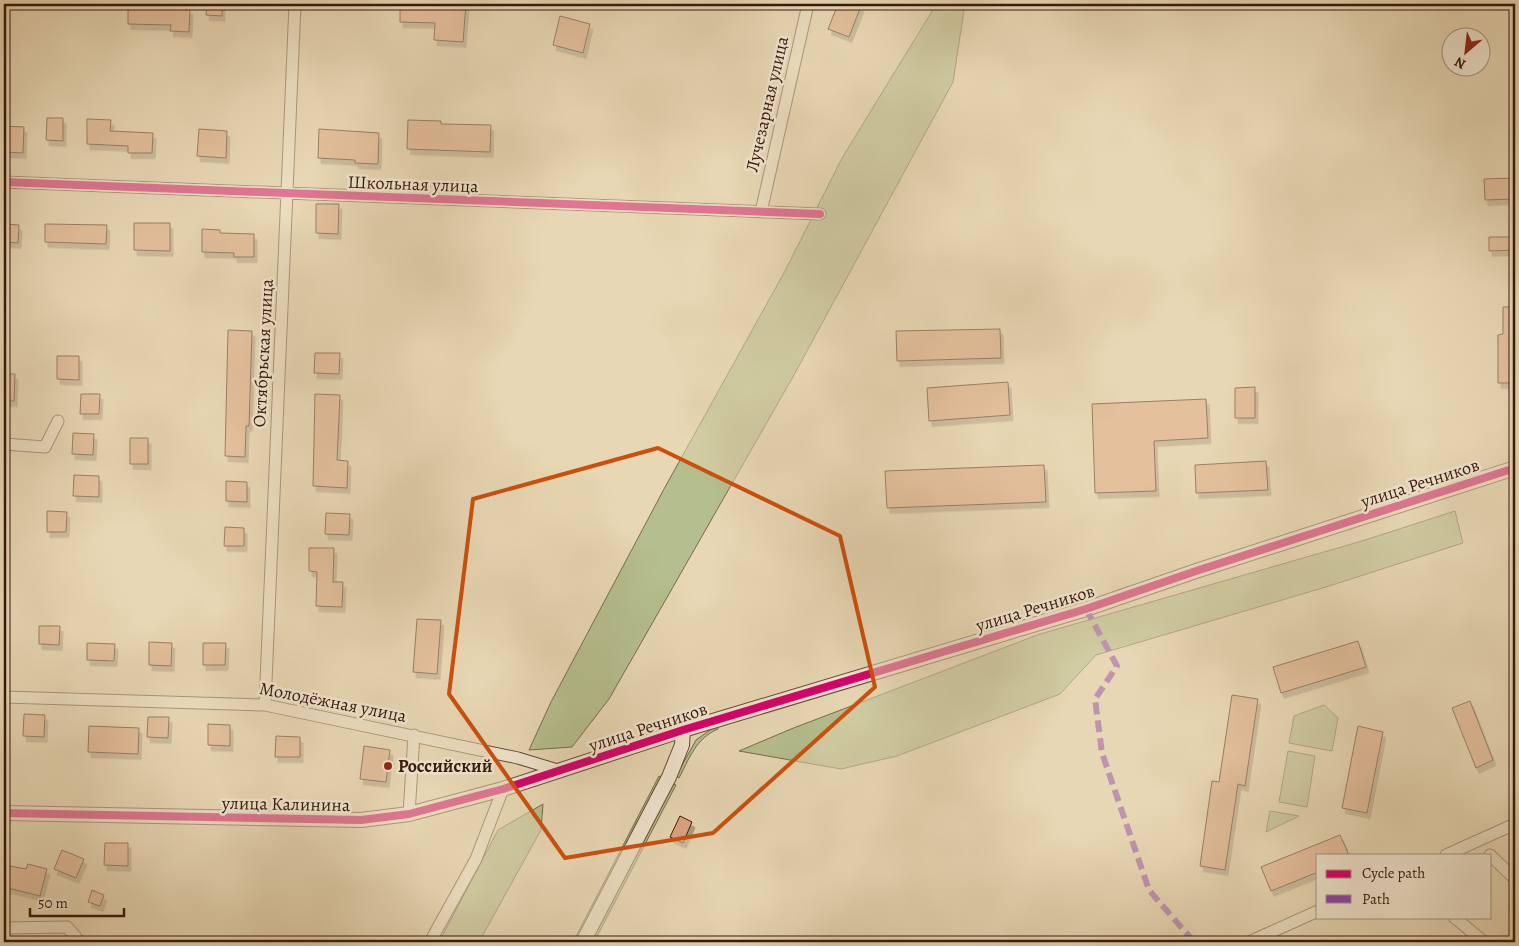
<svg xmlns="http://www.w3.org/2000/svg" width="1519" height="946" font-family="Alegreya,serif">
	<style>
		.green { fill: #b5be8e; stroke: #766b4d }
		.building { fill: #e0a482; stroke: #37180c; filter: url(#shadow) }
		.lines { fill: none; stroke-linecap: round; stroke-linejoin: round }
		.minor-casing { stroke: #634836; stroke-width: 13 }
		.tertiary-casing { stroke: #634836; stroke-width: 16 }
		.minor { stroke: #f0e5ce; stroke-width: 11 }
		.tertiary { stroke: #f0e5ce; stroke-width: 14 }
		.quiet { stroke: #8e44ad; stroke-width: 6; stroke-dasharray: 12 6; stroke-linecap: butt }
		.cycleway-casing { stroke: #f0e5ce; stroke-width: 11 }
		.cycleway { stroke: #d6006c; stroke-width: 8 }
		.marked { fill: none; stroke: #cd4f0c; stroke-width: 4; stroke-linejoin: round }
		.poi-dot { fill: #8f2418; stroke: #f0e5ce; stroke-width: 2 }
		.labels { text-anchor: middle; dominant-baseline: central; stroke-width: 5; stroke-linejoin: round; paint-order: stroke }
		.street-label { font-size: 18px; fill: #37180c; stroke: #f0e5ce }
		.poi-label { font-size: 18px; font-weight: bold; fill: #37180c; stroke: #f0e5ce; text-anchor: start }
	</style>
	<defs>
		<filter id="shadow"><feDropShadow dx="3" dy="5.5" stdDeviation="0" flood-color="#0004"/></filter>
	</defs>
	<rect width="100%" height="100%" fill="#e8d7b4"/>
	<filter id="stains"><feTurbulence type="fractalNoise" baseFrequency=".004" numOctaves="4"/><feColorMatrix values="0 0 0 0 .2 0 0 0 0 .09 0 0 0 0 .02 0 0 0 .5 -.17"/></filter>
	<radialGradient id="worn" r=".72"><stop offset=".6" stop-color="#630" stop-opacity="0"/><stop offset="1" stop-color="#630" stop-opacity=".3"/></radialGradient>
	<path class="green" d="M950,4H965L953,82L794,375L609,699L572,747L529,750L551,702L664,489L785,271L842,158L934,8Z
		M1455,511L1463,543L1326,587L1096,655L1060,694L897,756L841,769L739,751L791,729L1040,634L1362,541Z
		M1324,705L1338,718L1332,751L1289,743L1294,716Z
		M717,725L718,729C696,738 689,759 679,778L676,776L696,740Z
		M1288,751L1315,756L1307,807L1279,802Z
		M659,776L662,778L577,942H573Z
		M672,783L676,785L594,942H590Z
		M543,804L541,830L479,942H439L498,830Z
		M1270,811L1299,816L1266,832Z"/>
	<path class="building" d="M128,4H155L154,7L190,9L189,32L170,31L171,25L128,24Z
		M207,4H222V16L206,15Z
		M400,4H466L463,42L434,40L435,23L400,22Z
		M838,4L861,6L849,37L828,29Z
		M560,16L590,24L583,53L553,45Z
		M47,118H63V141L46,140Z
		M87,119L111,120L110,131L153,133L152,153H128V146L87,144Z
		M408,120L441,121V124L491,125L490,152L407,149Z
		M4,126L24,127L23,153L4,152Z
		M199,129L227,131L226,158L197,156Z
		M319,129L379,133L378,164L355,163V160L318,158Z
		M1515,178V199L1485,200L1484,179Z
		M316,204H339L338,234L316,233Z
		M134,223H170V251L134,250Z
		M4,224L19,225L18,243L4,242Z
		M45,224L107,225L106,244L45,242Z
		M202,229L220,230V233L254,234V257H234V253L202,252Z
		M1489,237H1515V250L1489,251Z
		M1503,307H1515V383H1498V335L1503,334Z
		M1000,329L1001,358L897,361L896,331Z
		M228,330L252,331L249,426H246L245,457L225,456Z
		M315,353H340L339,374L314,373Z
		M57,356H79V380L57,379Z
		M4,374H15L14,401H4Z
		M1008,382L1010,415L929,421L927,388Z
		M1255,387V418H1235V388Z
		M81,394H100L99,414H80Z
		M315,394L340,395L337,460L348,461L347,488L313,486Z
		M1206,399L1208,438L1154,441L1156,491L1095,493L1092,404Z
		M73,433L94,434L93,455L72,454Z
		M130,438H148V464H130Z
		M1266,461L1268,490L1196,493L1195,465Z
		M1044,465L1046,502L887,508L885,471Z
		M74,475L99,476V497L73,496Z
		M226,481L247,482V502L226,501Z
		M47,511L67,512L66,532H47Z
		M326,513L350,514L349,535L325,534Z
		M225,527L244,528V546H224Z
		M309,548H334L333,582H343L342,607L316,606L317,572L309,571Z
		M417,619L441,620L437,674L413,672Z
		M39,626H60L59,645L39,644Z
		M1358,641L1366,667L1281,693L1273,667Z
		M149,642L172,643L171,666L149,665Z
		M87,643L115,644L114,661L87,660Z
		M203,643H226L225,665H203Z
		M1232,695L1258,699L1245,786L1238,784L1225,870L1200,866L1212,781L1219,782Z
		M1470,701L1493,760L1476,768L1452,708Z
		M24,714L45,715L44,737L23,736Z
		M148,717H169L168,738L147,737Z
		M208,724L230,725V746L208,745Z
		M89,726L139,728L138,754L88,752Z
		M1358,726L1383,732L1367,813L1342,808Z
		M276,736L300,737V757H275Z
		M364,746L390,750L386,782L360,779Z
		M680,816L692,822L683,843L670,837Z
		M1340,835L1349,855H1318V872L1271,891L1261,867Z
		M105,843H128V866L104,865Z
		M62,850L84,859L76,878L54,869Z
		M28,864L47,869L40,896L4,887V865L26,869Z
		M92,890L104,895L100,906L88,902Z"/>
	<g class="lines">
		<g class="minor-casing">
			<path id="minor" d="M4,182L820,214
				M761,212L808,4
				M4,444L45,447L58,421
				M4,697L265,705L518,758L561,771
				M265,705L295,4
				M409,814L414,735
				M1446,855L1515,824
				M1490,855L1515,879
				M1454,917L1484,942
				M4,928L67,927L76,937L75,942
				M430,942L476,859L503,789
				M1249,942L1318,911"/>
		</g>
		<g class="tertiary-casing">
			<path id="tertiary" d="M4,813L361,820L409,814L503,789L683,730L1086,609L1196,571L1515,468
				M583,942L669,777L682,745L683,730"/>
		</g>
		<use href="#minor" class="minor"/>
		<use href="#tertiary" class="tertiary"/>
		<path class="quiet" d="M1086,609L1117,666L1095,699L1102,753L1149,890L1194,942"/>
		<g class="cycleway-casing">
			<path id="cycleway" d="M4,182L820,214
				M4,813L361,820L409,814L503,789L683,730L1086,609L1196,571L1515,468"/>
		</g>
		<use href="#cycleway" class="cycleway"/>
	</g>
	<path d="M0 0H1519V946H0ZM658,448L840,536L875,687L713,833L565,858L449,694L473,499Z" fill="#e8d7b4" fill-opacity=".55" fill-rule="evenodd"/>
	<path class="marked" d="M658,448L840,536L875,687L713,833L565,858L449,694L473,499Z"/>
	<circle class="poi-dot" cx="388" cy="766" r="5"/>
	<g class="labels">
		<g class="street-label">
			<text transform="translate(767 104) rotate(-77)">Лучезарная улица</text>
			<text transform="translate(413 184) rotate(2)">Школьная улица</text>
			<text transform="translate(263 353) rotate(-87)">Октябрьская улица</text>
			<text transform="translate(1420 483) rotate(-18)">улица Речников</text>
			<text transform="translate(1035 608) rotate(-17)">улица Речников</text>
			<text transform="translate(333 702) rotate(11)">Молодёжная улица</text>
			<text transform="translate(648 727) rotate(-18)">улица Речников</text>
			<text transform="translate(286 804) rotate(1)">улица Калинина</text>
		</g>
		<g class="poi-label">
			<text x="398" y="766">Российский</text>
		</g>
	</g>
	<rect width="1519" height="946" fill="none" stroke="#e8d7b4" stroke-width="20"/>
	<rect x="5" y="5" width="1509" height="936" fill="none" stroke="#37180c" stroke-width="2.5"/>
	<rect x="10" y="10" width="1499" height="926" fill="none" stroke="#37180c"/>
	<rect x="1316" y="854" width="175" height="65" fill="#f0e5ce" stroke="#a69380"/>
	<rect x="1326" y="870" width="25" height="8" fill="#d6006c" stroke="#a69380"/>
	<text x="1362" y="878" font-size="15" fill="#37180c">Cycle path</text>
	<rect x="1326" y="895" width="25" height="8" fill="#8e44ad" stroke="#a69380"/>
	<text x="1362" y="904" font-size="15" fill="#37180c">Path</text>
	<g transform="translate(1466 52) rotate(208)"><circle r="24" fill="#f0e5ce" stroke="#a69380"/>
	<path d="M0-4L9 19L0 12L-9 19Z" fill="#8f2418"/>
	<text y="-8" font-size="14" font-weight="bold" text-anchor="middle" fill="#37180c">N</text>
	</g>
	<path d="M30 908v8h94v-8" fill="none" stroke="#37180c" stroke-width="2.5"/>
	<text x="38" y="908" font-size="15" fill="#37180c" stroke="#f0e5ce" stroke-width="4" paint-order="stroke">50 m</text>
	<rect width="100%" height="100%" filter="url(#stains)"/>
	<rect width="100%" height="100%" fill="url(#worn)"/>
</svg>
